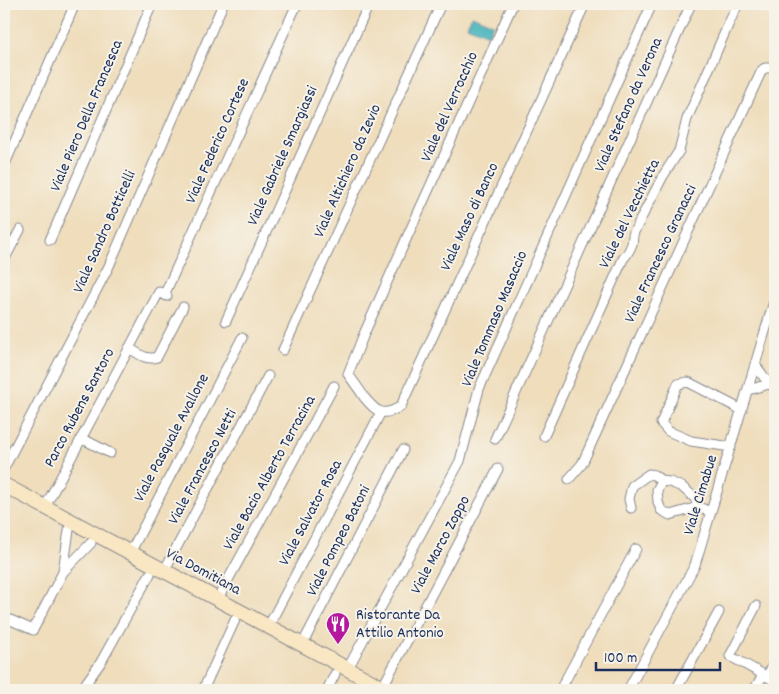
<svg xmlns="http://www.w3.org/2000/svg" width="779" height="694" font-family="Dekko,sans-serif">
	<style>
		.water { fill: #44b4bc; stroke: #30728d }
		.lines { fill: none; stroke-linecap: round; stroke-linejoin: round }
		.minor-casing { stroke: #85868c; stroke-width: 11 }
		.secondary-casing { stroke: #85868c; stroke-width: 16 }
		.minor { stroke: #fff; stroke-width: 9 }
		.secondary { stroke: #f9e7c3; stroke-width: 14 }
		.labels { text-anchor: middle; dominant-baseline: central; stroke-width: 4; stroke-linejoin: round; paint-order: stroke }
		.street-label { font-size: 16px; fill: #1b2f5e; stroke: #f7f3e8 }
		.poi-label { font-size: 16px; fill: #1b2f5e; stroke: #f7f3e8; text-anchor: start }
	</style>
	<rect width="100%" height="100%" fill="#f7f3e8"/>
	<filter id="ink" filterUnits="userSpaceOnUse"><feTurbulence type="fractalNoise" baseFrequency=".02" numOctaves="2"/><feDisplacementMap in="SourceGraphic" scale="10" xChannelSelector="R" yChannelSelector="G"/><feConvolveMatrix kernelMatrix="1 2 1 2 8 2 1 2 1" color-interpolation-filters="sRGB"/></filter>
	<filter id="wash" filterUnits="userSpaceOnUse"><feTurbulence type="fractalNoise" baseFrequency=".0096" numOctaves="4" result="noise"/><feDisplacementMap in="SourceGraphic" scale="20" xChannelSelector="R" yChannelSelector="G"/><feGaussianBlur stdDeviation="1.12" result="paint"/><feColorMatrix in="noise" values="0 0 0 0 0 0 0 0 0 0 0 0 0 0 0 0 0 1.4 0 .05"/><feComposite in="paint" operator="in"/></filter>
	<g filter="url(#wash)">
		<rect width="100%" height="100%" fill="#efddbb"/>
		<path class="water" d="M472,15L493,24L488,35L467,26Z"/>
	</g>
	<g filter="url(#ink)">
		<g class="lines">
			<g class="minor-casing">
				<path id="minor" d="M513,4L408,235L364,334L348,374C353,381 359,389 364,397C376,412 383,418 401,406L585,4
					M4,166L75,4
					M50,240L152,4
					M4,260L20,230
					M166,291L297,4
					M226,321L369,4
					M129,348C138,353 146,361 157,357L183,307
					M283,350L441,4
					M756,366L769,384
					M748,390L769,384L775,387
					M544,436L623,259C627,255 630,249 632,244C633,240 632,237 634,232L663,176L679,151L687,119L729,23L738,4
					M81,438L110,453
					M495,439L691,4
					M731,447L691,441L668,431L661,423L678,384L688,382L742,410
					M4,468L109,266L223,4
					M569,479L582,464L761,72C764,66 769,68 775,69
					M662,481L657,490L658,502L661,510L670,515L698,507
					M45,507L159,292L167,296
					M631,508L629,499L632,486L649,474L654,475L662,481L670,482L682,487L695,498L698,507L711,512
					M69,530L63,572L91,543
					M130,553L242,338
					M164,571L268,376
					M217,600L334,386
					M756,606L730,656L775,681
					M4,617L33,630L63,572
					M268,627L381,412
					M302,645L403,450
					M347,670L460,461L479,389L652,4
					M767,676L775,662
					M382,688L498,469
					M81,690L101,662L150,574
					M203,690L235,620
					M327,690L335,674
					M560,690L636,549
					M628,690L695,565L775,298
					M676,690L719,612
					M754,690L763,675"/>
			</g>
			<g class="secondary-casing">
				<path id="secondary" d="M4,485L387,690"/>
			</g>
			<use href="#minor" class="minor"/>
			<use href="#secondary" class="secondary"/>
		</g>
	</g>
	<defs>
		<g id="restaurant-pin" transform="scale(1.25)"><path d="M0 17L-7.5 6A9.5 9.5 0 1 1 7.5 6Z" fill="#b5179e" stroke="#f7f3e8"/><path d="M-5-6h1v4h1v-4h1v4h1v-4h1v5L-1.5 .5V6h-2V.5L-5-1ZM5-6V6H3V1.5H1.5Q1.5-4 5-6Z" fill="#fff"/></g>
	</defs>
	<g fill-rule="evenodd">
		<use href="#restaurant-pin" x="338" y="624"/>
	</g>
	<g class="labels">
		<g class="street-label">
			<text transform="translate(629 105) rotate(-66)">Viale Stefano da Verona</text>
			<text transform="translate(450 107) rotate(-66)">Viale del Verrocchio</text>
			<text transform="translate(87 116) rotate(-67)">Viale Piero Della Francesca</text>
			<text transform="translate(218 141) rotate(-66)">Viale Federico Cortese</text>
			<text transform="translate(283 156) rotate(-66)">Viale Gabriele Smargiassi</text>
			<text transform="translate(348 171) rotate(-66)">Viale Altichiero da Zevio</text>
			<text transform="translate(630 214) rotate(-64)">Viale del Vecchietta</text>
			<text transform="translate(470 217) rotate(-65)">Viale Maso di Banco</text>
			<text transform="translate(105 232) rotate(-66)">Viale Sandro Botticelli</text>
			<text transform="translate(661 254) rotate(-65)">Viale Francesco Granacci</text>
			<text transform="translate(495 319) rotate(-67)">Viale Tommaso Masaccio</text>
			<text transform="translate(80 408) rotate(-62)">Parco Rubens Santoro</text>
			<text transform="translate(172 438) rotate(-62)">Viale Pasquale Avallone</text>
			<text transform="translate(203 467) rotate(-62)">Viale Francesco Netti</text>
			<text transform="translate(270 473) rotate(-61)">Viale Bacio Alberto Terracina</text>
			<text transform="translate(701 495) rotate(-73)">Viale Cimabue</text>
			<text transform="translate(311 513) rotate(-62)">Viale Salvator Rosa</text>
			<text transform="translate(339 541) rotate(-63)">Viale Pompeo Batoni</text>
			<text transform="translate(441 545) rotate(-62)">Viale Marco Zoppo</text>
			<text transform="translate(203 572) rotate(28)">Via Domitiana</text>
		</g>
		<g class="poi-label">
			<text x="356" y="615">Ristorante Da<tspan x="356" dy="18">Attilio Antonio</tspan></text>
		</g>
	</g>
	<rect width="779" height="694" fill="none" stroke="#f7f3e8" stroke-width="20"/>
	<path d="M596 662v8h124v-8" fill="none" stroke="#1b2f5e" stroke-width="2.5"/>
	<text x="604" y="662" font-size="15" fill="#1b2f5e" stroke="#f7f3e8" stroke-width="4" paint-order="stroke">100 m</text>
</svg>
